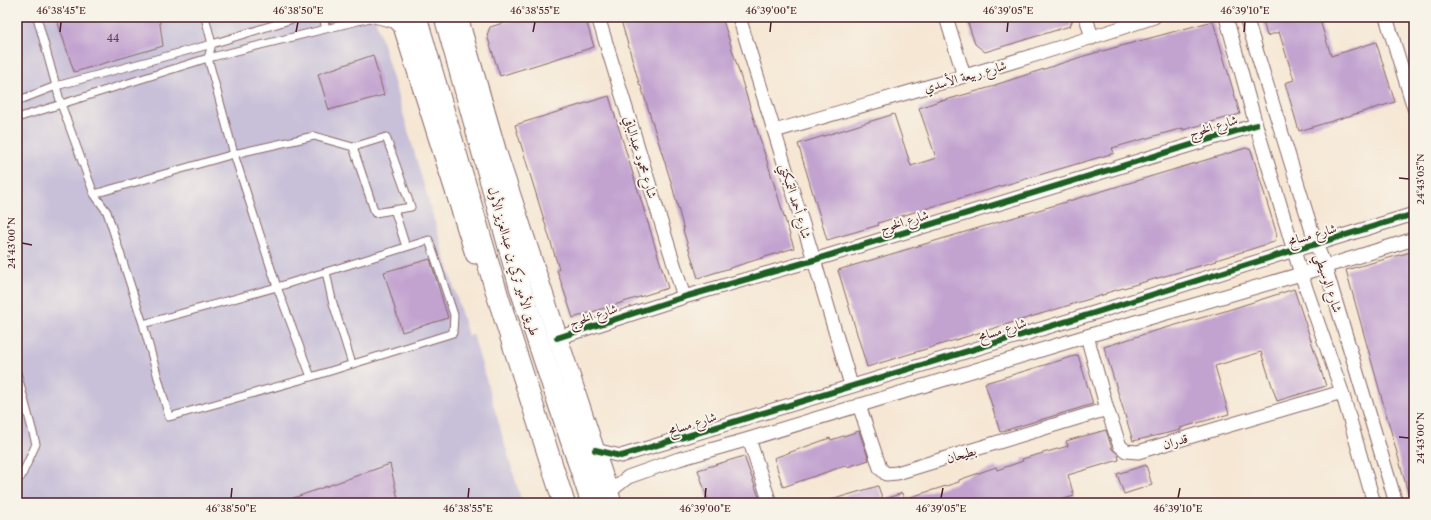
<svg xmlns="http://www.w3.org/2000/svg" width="1431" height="520" font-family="'Libre Caslon Text',Amiri,serif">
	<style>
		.industrial { fill: #c8c0d8 }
		.building { fill: #c2a3d0 }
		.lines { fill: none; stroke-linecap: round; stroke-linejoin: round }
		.service-casing { stroke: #866566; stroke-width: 9 }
		.minor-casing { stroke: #866566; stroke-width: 15 }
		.secondary-casing { stroke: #866566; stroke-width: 21 }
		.primary-casing { stroke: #866566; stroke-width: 23 }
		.service { stroke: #fff; stroke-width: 7 }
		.minor { stroke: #fff; stroke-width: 13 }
		.secondary { stroke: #fff; stroke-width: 19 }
		.primary { stroke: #fff; stroke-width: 21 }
		.cycleway-casing { stroke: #f7f3e8; stroke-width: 8 }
		.cycleway { stroke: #1b5e20; stroke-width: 6 }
		.ticks { fill: none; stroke: #4a1f2b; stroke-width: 1.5 }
		.labels { text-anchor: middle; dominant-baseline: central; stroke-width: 4; stroke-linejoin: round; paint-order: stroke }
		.number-label { font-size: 11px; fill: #684054 }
		.street-label { font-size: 13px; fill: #4a1f2b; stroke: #f7f3e8 }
		.neatline { fill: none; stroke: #4a1f2b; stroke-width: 1.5 }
		.ticks-label { font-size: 10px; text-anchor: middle; fill: #4a1f2b }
	</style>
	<rect width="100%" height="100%" fill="#f7f3e8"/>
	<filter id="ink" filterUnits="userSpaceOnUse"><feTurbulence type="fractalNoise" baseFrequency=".025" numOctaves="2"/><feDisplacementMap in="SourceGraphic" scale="8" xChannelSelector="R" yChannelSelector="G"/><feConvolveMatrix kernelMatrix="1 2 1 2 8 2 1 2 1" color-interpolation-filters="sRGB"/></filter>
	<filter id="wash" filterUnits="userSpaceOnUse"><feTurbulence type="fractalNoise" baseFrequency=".012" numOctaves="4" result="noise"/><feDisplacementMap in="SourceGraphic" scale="16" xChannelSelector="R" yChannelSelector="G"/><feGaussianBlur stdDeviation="0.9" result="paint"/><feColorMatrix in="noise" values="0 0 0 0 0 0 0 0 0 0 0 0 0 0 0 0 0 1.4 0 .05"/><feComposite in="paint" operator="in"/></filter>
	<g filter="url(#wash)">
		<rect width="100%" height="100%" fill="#f6e7d4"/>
		<path class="industrial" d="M17,17H375L468,336L473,334L522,503H17Z"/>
		<g id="blocks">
			<path class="building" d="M56,17H159L163,46L74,72Z
				M523,17H585L594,47L500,76L487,35L490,27Z
				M620,17H722L794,248L698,278L683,230H684L671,182L641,86H640Z
				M966,17H1074L1070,26L985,52L975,44Z
				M1262,17H1319L1331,56L1376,42L1395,102L1299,131L1285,83L1294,80L1279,32L1267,36Z
				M1213,21L1240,114L1183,130V128L1112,148L1114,153L971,195L878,223L879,225L827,240L798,144L894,114L911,166L936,158L919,108L942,100V101L995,86V85L1084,56Z
				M373,55L384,95L329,110L318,74Z
				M609,96L668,288L573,318L557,270L559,269L515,125Z
				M1246,148L1251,150L1277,235L1274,242L1216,260L1217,261L1106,293V294L867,367L838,270Z
				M1414,251V503H1411L1346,270Z
				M430,259L448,318L402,332L384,272Z
				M1294,289L1326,386L1277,401L1261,352L1215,366L1229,414L1180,428L1181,430L1133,441L1104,347L1151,332L1222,312Z
				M1078,355L1093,404L1000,432L985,383Z
				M1106,430L1112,449L1118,454L1119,460L1068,475L1074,496L1058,501V500L1049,503H827V501L878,486L883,500L902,493L904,499L959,482V480L996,467L997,470L1023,461L1022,459L1068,446L1066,441Z
				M859,431L869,460L847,467V465L783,487L774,458L830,438L831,440Z
				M744,456L761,503H709L698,470Z
				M390,464L399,503H283L282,502Z
				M1146,465L1152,485L1124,494L1117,474Z"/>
		</g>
	</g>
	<g filter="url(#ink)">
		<use href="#blocks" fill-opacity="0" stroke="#866566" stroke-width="1"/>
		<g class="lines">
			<g class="service-casing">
				<path id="service" d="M37,17L61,104L94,194L107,212L143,324L169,417L311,377L453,333L454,315L429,240L277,287L143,324
					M205,17L212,44L208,58L234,154L277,287L311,377
					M323,17L326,29
					M17,101L56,86L212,44L299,17
					M17,118L208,58L370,18L393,24L400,30
					M94,194L234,154L314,136L353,147L386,137L411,207L375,213L353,147
					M394,209L406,247
					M326,272L332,300L352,364
					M17,373L36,444L21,477L17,478"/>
			</g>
			<g class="minor-casing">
				<path id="minor" d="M598,17L684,297
					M739,17L814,260L851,385
					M946,17L964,76
					M1086,17L1092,38
					M1226,17L1256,125L1301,274L1342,392L1374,503
					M1246,17L1316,244L1325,266L1396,503
					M1386,17L1414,108
					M775,131C901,94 1029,59 1154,17
					M1087,336L1107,409L1120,446L1126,451L1138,452L1342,392
					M557,338L684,297L814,260L1256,125
					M859,405L880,468L886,474L897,473L1107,409
					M749,439L770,503
					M595,450L621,456L1094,313L1294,250L1316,244L1414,214
					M608,493L628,477L679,459L749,439L1087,336L1301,274L1414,239"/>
			</g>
			<g class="secondary-casing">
				<path id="secondary" d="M400,17L475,254
					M458,17L497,153L495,166
					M497,153L612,503"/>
			</g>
			<g class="primary-casing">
				<path id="primary" d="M416,17L498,297L564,503
					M445,17L521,290L592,503"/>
			</g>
			<use href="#service" class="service"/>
			<use href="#minor" class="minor"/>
			<use href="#secondary" class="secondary"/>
			<use href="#primary" class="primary"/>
			<g class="cycleway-casing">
				<path id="cycleway" d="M557,338L684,297L814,260L1256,125
					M595,450L621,456L1094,313L1294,250L1316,244L1414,214"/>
			</g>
			<use href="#cycleway" class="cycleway"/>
		</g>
	</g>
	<path class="ticks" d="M60,32L61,22M296,32L298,22M533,32L535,22M770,32L771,22M1007,32L1008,22M1244,32L1245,22M1399,178L1409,179M22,243L32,245M1399,437L1409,438M231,498L232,488M468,498L469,488M705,498L706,488M941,498L943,488M1178,498L1180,488"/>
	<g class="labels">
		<g class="number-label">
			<text x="113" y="38">44</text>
		</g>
		<g class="street-label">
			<text transform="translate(965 76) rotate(-16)">شارع ربيعة الأسدي</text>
			<text transform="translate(1213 126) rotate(-17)">شارع الخوج</text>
			<text transform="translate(641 157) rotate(73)">شارع محمود عبدالباقي</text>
			<text transform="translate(796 201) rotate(73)">شارع أحمد التمبكتي</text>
			<text transform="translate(904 221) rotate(-17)">شارع الخوج</text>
			<text transform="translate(1312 234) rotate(-16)">شارع مسامح</text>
			<text transform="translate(514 261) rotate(74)">طريق الأمير تركي بن عبدالعزيز الأول</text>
			<text transform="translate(1329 283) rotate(72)">شارع الوسيطي</text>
			<text transform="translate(593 315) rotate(-18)">شارع الخوج</text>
			<text transform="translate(1002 329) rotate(-17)">شارع مسامح</text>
			<text transform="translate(692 423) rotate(-17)">شارع مسامح</text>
			<text transform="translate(1175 441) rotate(-16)">قدران</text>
			<text transform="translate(961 454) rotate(-17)">بطيحان</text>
		</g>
	</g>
	<rect width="1431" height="520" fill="none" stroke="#f7f3e8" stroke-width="44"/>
	<rect x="22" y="22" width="1387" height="476" class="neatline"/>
	<g class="ticks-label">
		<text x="61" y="14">46°38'45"E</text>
		<text x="298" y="14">46°38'50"E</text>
		<text x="535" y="14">46°38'55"E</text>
		<text x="771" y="14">46°39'00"E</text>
		<text x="1008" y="14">46°39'05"E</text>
		<text x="1245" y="14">46°39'10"E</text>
		<text transform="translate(1420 179) rotate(-90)" y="4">24°43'05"N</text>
		<text transform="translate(11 243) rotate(-90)" y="4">24°43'00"N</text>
		<text transform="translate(1420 438) rotate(-90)" y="4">24°43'00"N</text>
		<text x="231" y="512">46°38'50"E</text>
		<text x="468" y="512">46°38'55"E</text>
		<text x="705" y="512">46°39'00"E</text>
		<text x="941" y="512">46°39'05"E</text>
		<text x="1178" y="512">46°39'10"E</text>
	</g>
</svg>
